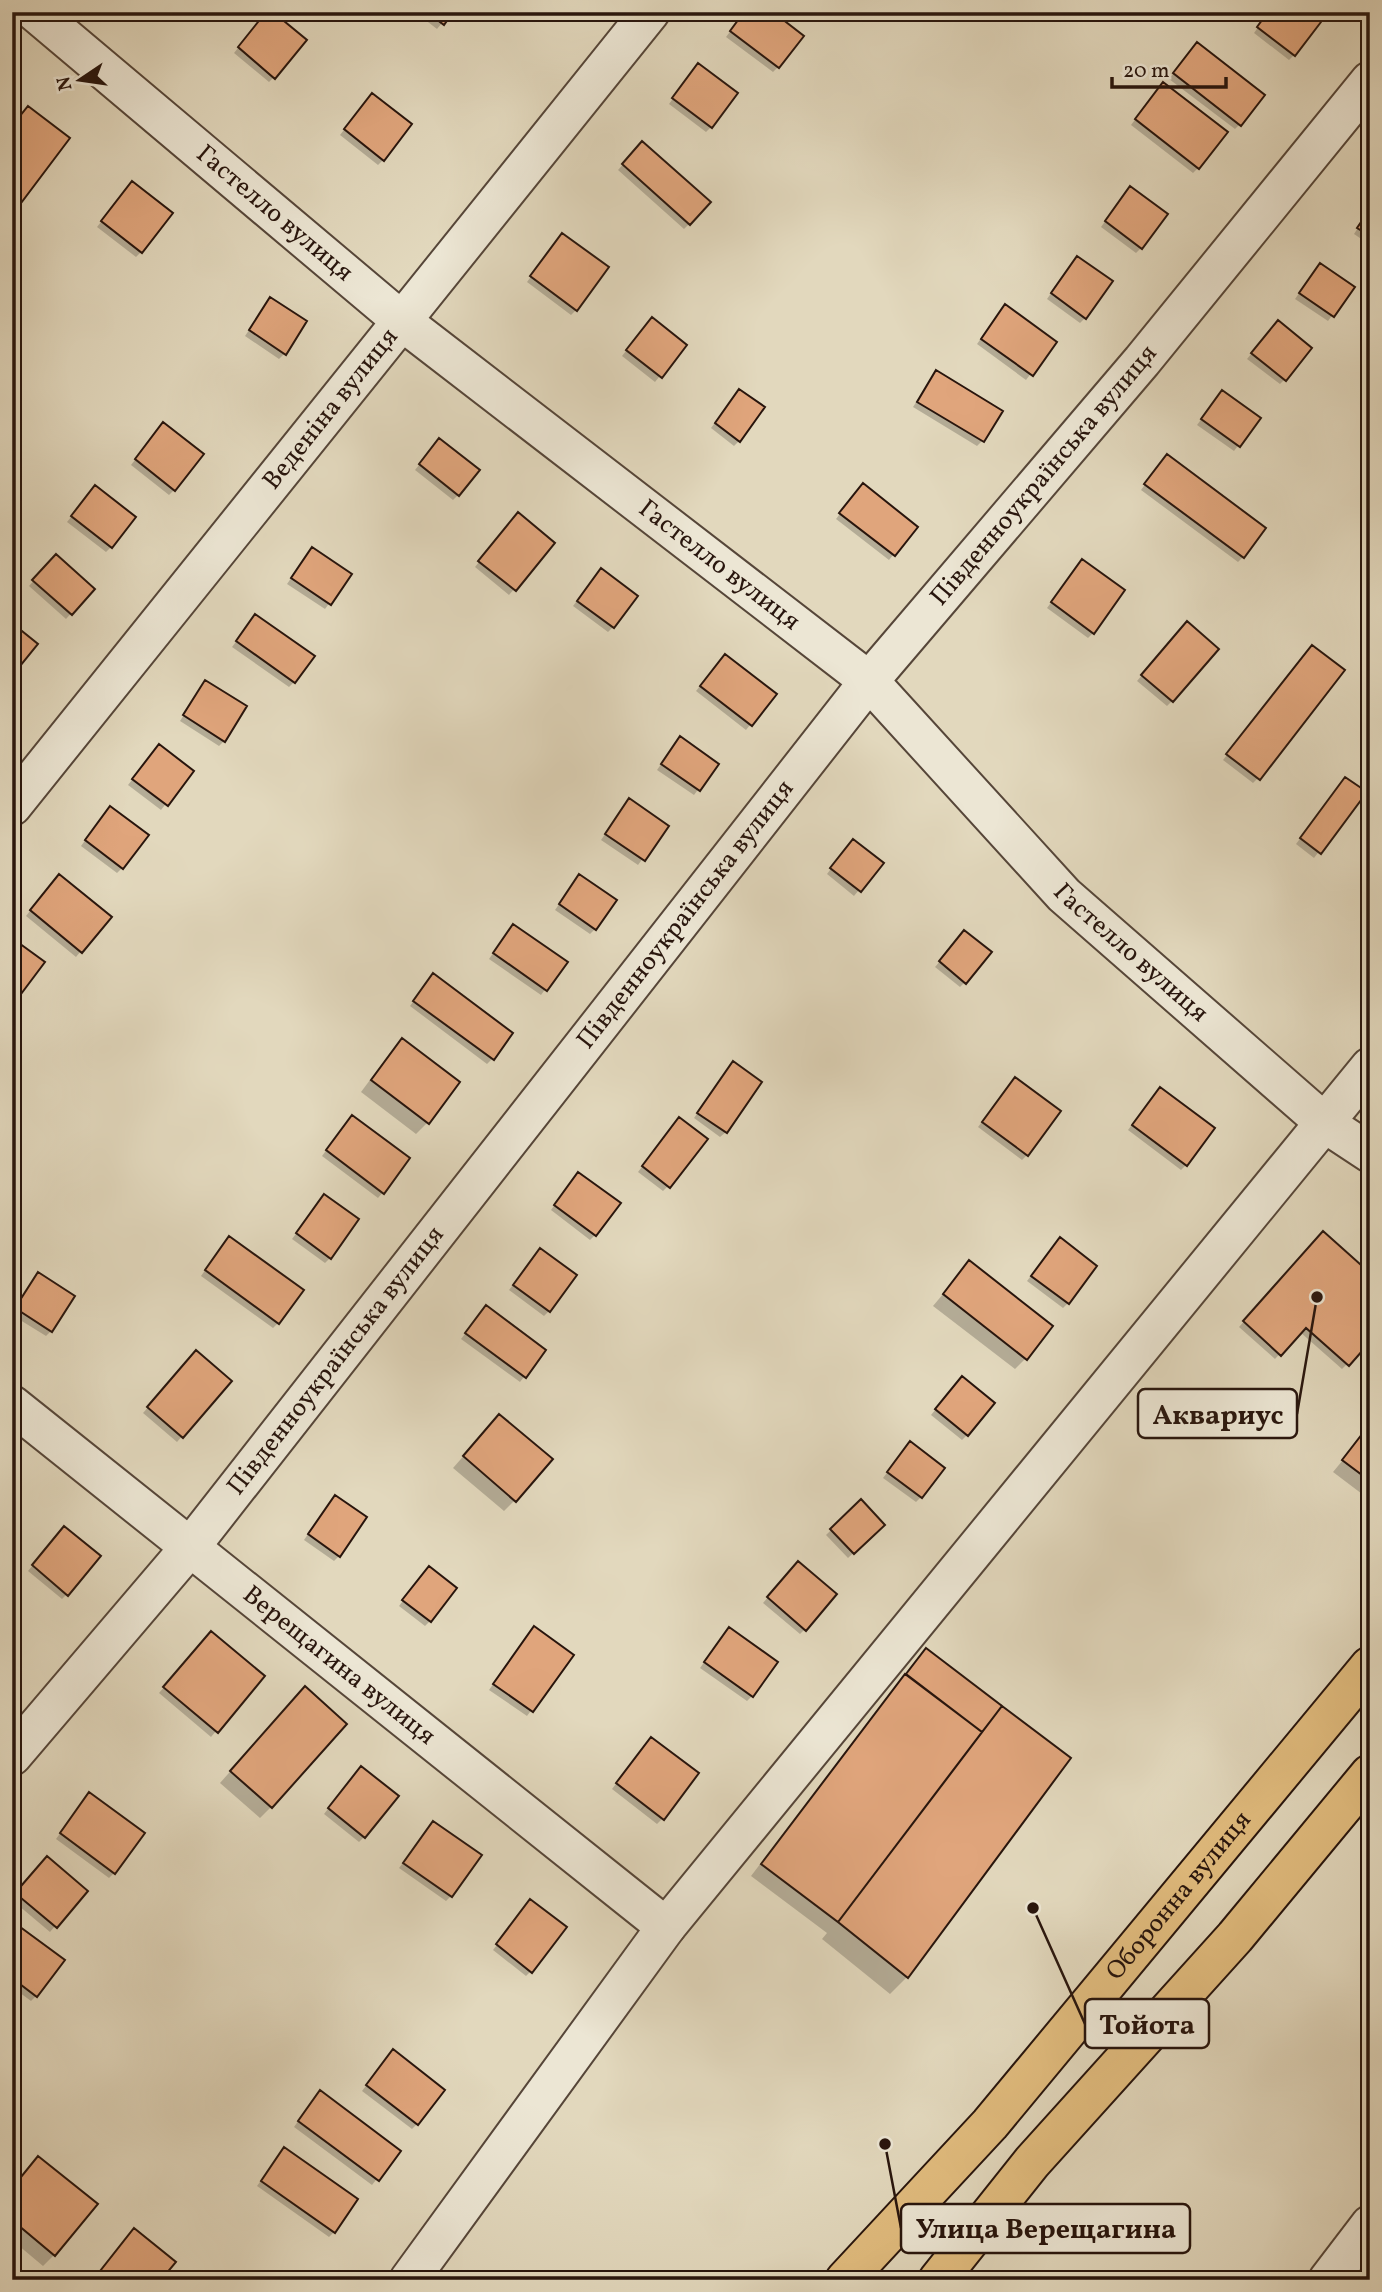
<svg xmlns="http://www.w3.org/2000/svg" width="1382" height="2292" font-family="Vollkorn,serif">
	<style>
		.shadow { fill: #0003 }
		.building { fill: #e0a57c; stroke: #28150d; stroke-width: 2 }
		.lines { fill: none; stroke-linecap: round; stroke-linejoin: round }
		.minor-casing { stroke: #564639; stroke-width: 42 }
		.major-casing { stroke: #28150d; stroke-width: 42 }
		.minor { stroke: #ece6d4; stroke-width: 38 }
		.major { stroke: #e1bc7e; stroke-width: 38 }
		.labels { text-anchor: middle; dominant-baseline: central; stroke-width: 6; stroke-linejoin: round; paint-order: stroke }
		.street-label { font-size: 26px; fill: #28150d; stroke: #ece6d4 }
		.leader { fill: none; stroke: #28150d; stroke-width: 2.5 }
		.callout-dot { fill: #28150d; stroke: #ece6d4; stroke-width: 2.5 }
		.callout { fill: #ece6d4; stroke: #28150d; stroke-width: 2.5 }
		.callout-label { font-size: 28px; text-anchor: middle; font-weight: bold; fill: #28150d }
	</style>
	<rect width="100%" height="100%" fill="#e2d8bd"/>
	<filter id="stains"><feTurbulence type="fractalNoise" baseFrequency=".00286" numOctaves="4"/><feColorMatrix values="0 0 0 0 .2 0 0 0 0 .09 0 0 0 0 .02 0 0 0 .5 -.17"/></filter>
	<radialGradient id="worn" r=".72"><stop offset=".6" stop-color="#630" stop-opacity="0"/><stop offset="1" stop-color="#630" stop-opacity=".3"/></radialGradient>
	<path class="shadow" d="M415,12H451L437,29Z
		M745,12L778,67L773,72L726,37Z
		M1269,12L1294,55L1289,60L1254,33Z
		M264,16L274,77L269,82L234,53Z
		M1192,49L1240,124L1235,129L1169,79Z
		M693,71L711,127L706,132L669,104Z
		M1158,89L1198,168L1193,173L1131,125Z
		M367,100L383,160L378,165L340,135Z
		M642,143L689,224L684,229L618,170Z
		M127,189L141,252L136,257L97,227Z
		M1125,193L1141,248L1136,253L1101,227Z
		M1370,209V245L1354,234Z
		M557,241L576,310L571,315L527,282Z
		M1072,263L1085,318L1080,323L1047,299Z
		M1315,270L1353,287L1328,321L1295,299Z
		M266,305L284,354L279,359L245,336Z
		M1000,312L1055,342L1026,380L977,344Z
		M647,324L685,345L655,382L622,356Z
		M1273,327L1285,379L1280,384L1247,359Z
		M936,372L982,441L977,446L913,407Z
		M735,396L739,441L734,446L711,428Z
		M1217,398L1258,419L1234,451L1197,425Z
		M158,430L174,490L169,495L131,465Z
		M434,446L458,495L453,500L415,470Z
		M1162,461L1243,557L1238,562L1141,490Z
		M858,490L916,527L889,560L836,519Z
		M91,492L111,547L106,552L67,522Z
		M513,520L553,543L509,595L475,567Z
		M307,555L350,575L325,609L287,584Z
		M56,556L93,589L66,619L29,586Z
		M1077,567L1093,633L1088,638L1047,608Z
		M596,576L613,627L608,632L573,606Z
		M255,616L294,682L289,687L232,647Z
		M1182,628L1172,701L1167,706L1137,681Z
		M1307,652L1258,778L1253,783L1223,760Z
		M720,661L774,695L746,730L696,691Z
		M205,682L224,741L219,746L180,721Z
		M675,744L717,764L694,795L657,770Z
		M154,752L192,771L161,810L128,785Z
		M1341,784L1364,793L1314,858L1296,844Z
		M624,806L667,826L638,865L601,840Z
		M105,813L122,868L117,873L81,846Z
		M848,846L881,863L854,896L827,874Z
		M54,881L109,917L76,957L26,916Z
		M575,881L595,929L590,934L555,910Z
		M508,931L565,962L541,995L489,959Z
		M960,938L965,982L960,987L935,967Z
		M428,981L492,1059L487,1064L410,1006Z
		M402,1041L427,1123L416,1134L361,1092L391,1052Z
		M728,1069L726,1132L720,1137L694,1118Z
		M1015,1079L1027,1155L1022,1160L978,1127Z
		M1155,1094L1186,1165L1181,1170L1128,1130Z
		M347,1122L383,1192L378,1198L322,1156Z
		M675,1124L668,1186L663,1191L638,1172Z
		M573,1179L595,1235L590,1240L551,1210Z
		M324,1196L330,1258L325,1263L292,1239Z
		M1318,1239L1347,1364L1342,1369L1300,1332L1275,1359L1239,1327Z
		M224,1243L278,1323L273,1328L201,1276Z
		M1055,1245L1068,1303L1063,1308L1027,1281Z
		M540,1250L549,1311L544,1316L509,1290Z
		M969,1263L1026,1358L1015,1369L933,1306Z
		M34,1279L51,1331L46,1336L12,1315Z
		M481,1313L544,1351L520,1382L461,1339Z
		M192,1357L230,1381L177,1442L143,1413Z
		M957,1383L967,1435L962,1440L931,1415Z
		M489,1427L515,1500L504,1511L453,1468Z
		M1367,1431L1370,1433V1500L1333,1472Z
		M905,1449L921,1497L916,1502L883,1478Z
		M861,1501L883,1525L848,1558L826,1535Z
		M330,1502L339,1556L334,1561L304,1540Z
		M60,1533L67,1594L62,1599L28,1571Z
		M793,1568L805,1629L800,1634L763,1603Z
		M424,1573L430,1621L425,1626L399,1606Z
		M529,1633L572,1655L527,1716L489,1690Z
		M724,1634L752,1696L747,1701L700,1668Z
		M206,1638L262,1676L211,1737L159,1693Z
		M926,1650L1068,1759L907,1977L890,1994L822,1939L827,1933L751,1876L910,1667Z
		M294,1700L271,1807L260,1818L220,1783Z
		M646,1744L662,1819L657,1824L612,1789Z
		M356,1773L364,1837L359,1842L324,1814Z
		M84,1800L114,1873L109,1878L56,1839Z
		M433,1823L451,1896L446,1901L399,1868Z
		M42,1863L85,1891L50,1932L12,1900Z
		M526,1907L531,1971L526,1976L493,1950Z
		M12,1923L36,1996L31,2001L12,1987Z
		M388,2057L417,2124L412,2129L362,2091Z
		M315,2097L399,2151L372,2185L294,2127Z
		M284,2149L334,2232L329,2237L257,2186Z
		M27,2169L54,2255L43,2266L12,2240V2188Z"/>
	<path class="building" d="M266,12H273L307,40L275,79L238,47Z
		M427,12H453L444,25Z
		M744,12H773L804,36L779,68L730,31Z
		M1268,12H1309L1321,22L1295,56L1257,27Z
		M1197,42L1265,95L1241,126L1173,73Z
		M698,63L738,93L712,128L672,98Z
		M1163,82L1228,132L1199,169L1135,119Z
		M372,93L412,124L384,161L344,129Z
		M28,106L70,138L12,215V126Z
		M642,141L711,202L690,225L622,164Z
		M132,181L173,213L142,253L101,221Z
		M1130,186L1168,214L1142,249L1105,221Z
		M1370,209V236L1357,228Z
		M562,233L609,267L577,311L530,276Z
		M1077,256L1113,281L1086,319L1051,293Z
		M1320,263L1355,287L1334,317L1299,293Z
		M270,297L307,321L286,355L249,330Z
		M1005,304L1057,342L1033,376L981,339Z
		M652,317L687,345L662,378L626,350Z
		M1278,320L1312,348L1286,381L1251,353Z
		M936,370L1003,411L984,442L917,402Z
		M739,389L765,407L740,442L715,423Z
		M1222,390L1261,418L1240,447L1201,419Z
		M163,422L204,454L175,491L135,459Z
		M439,438L480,470L459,496L419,464Z
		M1167,454L1266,528L1244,558L1144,484Z
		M863,483L918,527L895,556L839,513Z
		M95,485L136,517L112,548L71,516Z
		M518,512L555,543L516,591L478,561Z
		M312,547L352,574L331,605L291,578Z
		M56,554L95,589L72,615L32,580Z
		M1082,559L1125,590L1094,634L1051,602Z
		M601,568L638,596L614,628L577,601Z
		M255,614L315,656L295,683L236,641Z
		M1187,621L1219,649L1173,702L1141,675Z
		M12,623L38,644L12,676Z
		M1312,645L1345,670L1260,780L1226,754Z
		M725,654L777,694L752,726L700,686Z
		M205,680L247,706L225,742L183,715Z
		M680,736L719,764L700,791L661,764Z
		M159,744L194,771L168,806L132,779Z
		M1345,777L1367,792L1321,854L1300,838Z
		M629,798L669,826L645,861L605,834Z
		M110,806L149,835L123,869L85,840Z
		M853,839L884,863L861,892L830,868Z
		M59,874L112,917L82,953L30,910Z
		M579,874L617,900L596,930L559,904Z
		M513,924L568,962L547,991L493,953Z
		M964,930L992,952L966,984L939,961Z
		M12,938L45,962L15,1002L12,999Z
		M433,973L513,1033L494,1060L413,1001Z
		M402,1038L460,1082L429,1124L371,1080Z
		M733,1061L762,1082L727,1133L697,1113Z
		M1015,1077L1061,1111L1028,1156L982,1122Z
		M1160,1087L1215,1128L1187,1166L1132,1125Z
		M352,1115L410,1158L384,1194L326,1150Z
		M679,1117L708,1139L670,1188L642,1166Z
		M578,1172L621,1203L596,1236L554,1205Z
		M324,1194L359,1219L331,1259L296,1233Z
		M1323,1231L1370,1273V1342L1349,1366L1306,1328L1281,1356L1243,1321Z
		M229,1236L304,1290L279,1324L205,1270Z
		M1060,1237L1097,1266L1069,1304L1031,1276Z
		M540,1248L577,1275L550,1312L513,1285Z
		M969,1260L1053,1326L1027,1360L943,1294Z
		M38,1272L75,1296L52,1332L15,1308Z
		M486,1305L546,1350L526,1378L465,1333Z
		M196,1350L232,1381L183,1438L147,1407Z
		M962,1376L995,1403L968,1436L935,1409Z
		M499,1414L553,1459L516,1502L463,1456Z
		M1366,1429L1370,1431V1481L1342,1460Z
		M910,1441L945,1468L922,1498L887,1472Z
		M335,1495L367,1517L340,1557L308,1534Z
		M861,1499L885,1525L854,1554L830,1529Z
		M64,1526L101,1556L68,1596L32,1565Z
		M798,1561L837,1594L806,1631L767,1597Z
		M429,1566L457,1588L431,1622L402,1600Z
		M534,1626L574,1655L533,1712L493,1684Z
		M729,1627L778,1662L753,1697L704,1662Z
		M211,1631L265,1676L218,1733L163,1687Z
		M926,1648L1002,1706L982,1732L906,1674Z
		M905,1674L982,1732L838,1922L761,1864Z
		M305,1686L347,1724L272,1808L230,1771Z
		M1002,1706L1071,1758L908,1978L838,1922Z
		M651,1737L699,1773L664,1820L616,1783Z
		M361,1766L399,1796L365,1838L328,1808Z
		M89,1792L145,1833L115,1874L60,1833Z
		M433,1821L482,1855L452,1897L403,1863Z
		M47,1856L88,1891L57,1928L15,1893Z
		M530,1899L567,1927L532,1973L496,1944Z
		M12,1921L65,1960L37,1997L12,1978Z
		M393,2049L445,2090L418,2125L366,2085Z
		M320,2090L401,2151L379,2181L298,2121Z
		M284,2147L358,2199L335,2233L261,2181Z
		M38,2156L98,2204L55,2256L12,2220V2188Z
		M134,2228L176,2262L161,2280H93Z"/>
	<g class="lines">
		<g class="minor-casing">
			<g id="minor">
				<path id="s1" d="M35,12L403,322L869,681L1064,895L1326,1124L1370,1153"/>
				<path id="s2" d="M12,806L650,12"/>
				<path id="s3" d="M12,1405L666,1927"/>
				<path id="s4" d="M12,1756L191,1546L869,681L1142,361L1370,81"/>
				<path d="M409,2280L666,1927L1370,1067"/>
				<path d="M1328,2280L1370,2225"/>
			</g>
		</g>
		<g class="major-casing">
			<g id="major">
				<path id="s5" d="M845,2280L990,2124L1370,1666"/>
				<path d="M938,2280L1032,2162L1235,1937L1370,1774"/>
			</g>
		</g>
		<use href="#minor" class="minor"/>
		<use href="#major" class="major"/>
	</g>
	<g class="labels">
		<g class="street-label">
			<text stroke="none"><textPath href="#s1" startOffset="313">Гастелло вулиця</textPath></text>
			<text stroke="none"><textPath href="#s2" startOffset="509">Веденіна вулиця</textPath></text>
			<text stroke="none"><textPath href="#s4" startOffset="1645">Південноукраїнська вулиця</textPath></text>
			<text stroke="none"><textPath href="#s1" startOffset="880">Гастелло вулиця</textPath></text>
			<text stroke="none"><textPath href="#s4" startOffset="1078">Південноукраїнська вулиця</textPath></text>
			<text stroke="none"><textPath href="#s1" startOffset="1447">Гастелло вулиця</textPath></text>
			<text stroke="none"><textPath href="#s4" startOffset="511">Південноукраїнська вулиця</textPath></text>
			<text stroke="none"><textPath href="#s3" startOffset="418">Верещагина вулиця</textPath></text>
			<text stroke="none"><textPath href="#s5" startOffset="509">Оборонна вулиця</textPath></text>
		</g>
	</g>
	<path class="leader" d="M1317 1297L1297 1414M1033 1908L1085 2024M885 2144L901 2228"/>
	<g class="callout-dot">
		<circle cx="1317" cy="1297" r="7"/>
		<circle cx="1033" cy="1908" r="7"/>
		<circle cx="885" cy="2144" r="7"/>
	</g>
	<g class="callout">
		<rect x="1138" y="1389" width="159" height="49" rx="7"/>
		<rect x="1085" y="1999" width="124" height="49" rx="7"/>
		<rect x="901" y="2204" width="289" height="49" rx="7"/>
	</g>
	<g class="callout-label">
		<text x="1218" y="1424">Аквариус</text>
		<text x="1147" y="2034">Тойота</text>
		<text x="1046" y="2238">Улица Верещагина</text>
	</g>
	<rect width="1382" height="2292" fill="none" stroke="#e2d8bd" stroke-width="42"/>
	<rect x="14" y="14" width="1354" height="2264" fill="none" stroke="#28150d" stroke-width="3.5"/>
	<rect x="21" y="21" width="1340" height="2250" fill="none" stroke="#28150d" stroke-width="2"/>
	<g transform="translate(80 80) rotate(257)" stroke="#ece6d4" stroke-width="5" paint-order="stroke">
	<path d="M0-5L12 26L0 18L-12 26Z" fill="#28150d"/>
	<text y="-10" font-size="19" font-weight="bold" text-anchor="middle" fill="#28150d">N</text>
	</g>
	<path d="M1112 77v10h114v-10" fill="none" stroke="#28150d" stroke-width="3.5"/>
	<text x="1123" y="77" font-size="21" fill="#28150d" stroke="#ece6d4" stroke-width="5" paint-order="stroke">20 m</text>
	<rect width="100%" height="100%" filter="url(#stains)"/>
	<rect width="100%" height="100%" fill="url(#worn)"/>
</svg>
